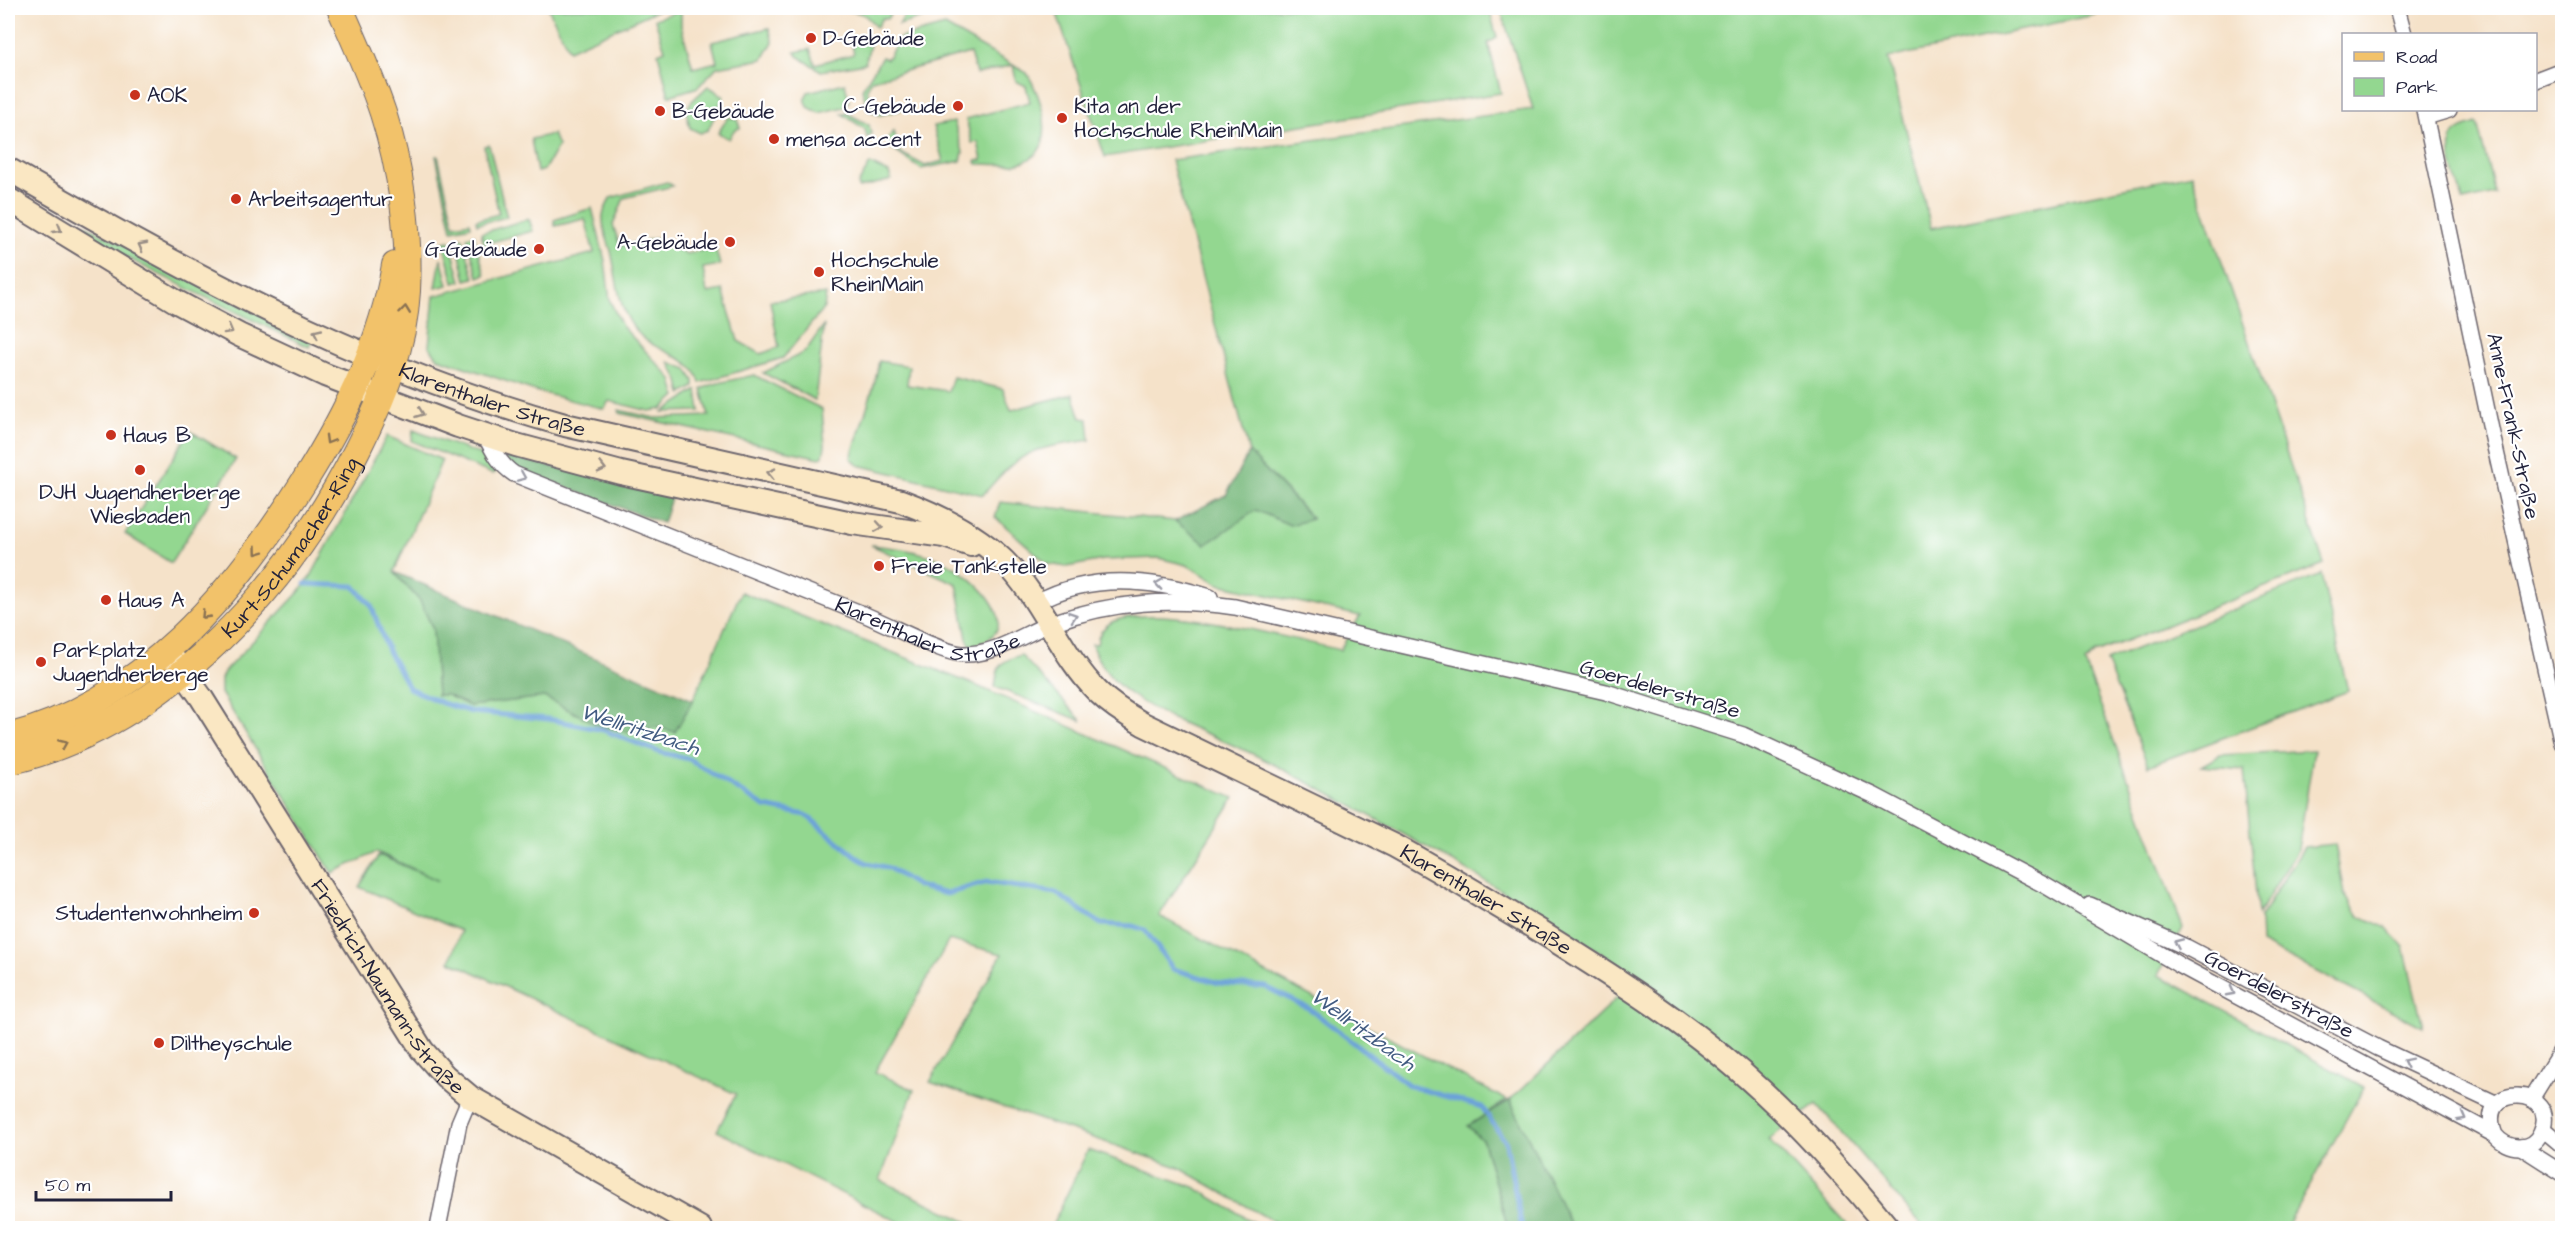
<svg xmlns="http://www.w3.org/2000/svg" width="2570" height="1236" font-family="'Architects Daughter',sans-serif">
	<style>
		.green { fill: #93d790; stroke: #5a7c66; stroke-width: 1.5 }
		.forest { fill: #76b87a; stroke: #4c6d5a; stroke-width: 1.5 }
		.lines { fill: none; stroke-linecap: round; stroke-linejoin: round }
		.stream { stroke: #6ca2d9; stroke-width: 5 }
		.street-casing { stroke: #6c656d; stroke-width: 18 }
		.secondary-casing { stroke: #6c656d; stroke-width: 26 }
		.primary-casing { stroke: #6c656d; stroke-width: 28 }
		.street { stroke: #fff; stroke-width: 15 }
		.secondary { stroke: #fae7c3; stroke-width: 22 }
		.primary { stroke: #f2c26a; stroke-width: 26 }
		.oneway { stroke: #998e86 }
		.oneway2 { stroke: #8a7252 }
		.oneway3 { stroke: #9c9ca7 }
		.poi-dot { fill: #c8321e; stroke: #fff; stroke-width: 2 }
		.labels { text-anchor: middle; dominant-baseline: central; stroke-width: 4.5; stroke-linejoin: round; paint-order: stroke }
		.poi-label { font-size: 21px; fill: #22223b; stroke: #fff; text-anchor: start }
		.street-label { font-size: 21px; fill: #22223b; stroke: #fff }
		.water-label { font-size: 22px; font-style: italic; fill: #435c82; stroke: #fff }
	</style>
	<rect width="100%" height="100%" fill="#fff"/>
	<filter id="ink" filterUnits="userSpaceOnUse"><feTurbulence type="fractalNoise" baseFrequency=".0167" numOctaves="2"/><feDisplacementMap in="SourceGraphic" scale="12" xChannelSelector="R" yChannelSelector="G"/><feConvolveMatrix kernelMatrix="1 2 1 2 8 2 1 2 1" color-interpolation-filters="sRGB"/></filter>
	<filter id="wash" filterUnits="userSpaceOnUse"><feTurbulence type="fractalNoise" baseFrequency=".008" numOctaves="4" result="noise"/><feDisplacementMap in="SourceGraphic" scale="24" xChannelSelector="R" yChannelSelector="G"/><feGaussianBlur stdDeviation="1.35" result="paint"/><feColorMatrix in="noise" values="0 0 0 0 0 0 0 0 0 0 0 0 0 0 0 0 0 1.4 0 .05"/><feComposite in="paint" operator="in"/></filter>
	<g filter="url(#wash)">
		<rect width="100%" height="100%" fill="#f5e2c9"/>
		<path class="green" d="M548,8H657L658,10L569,50Z
			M863,8H894L887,19L882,18L876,28C868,16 863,12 848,11Z
			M908,8H926L928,16L899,25Z
			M1055,8H1489L1497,38L1488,43L1501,93L1105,157Z
			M1500,8H2128L1888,58L1931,228L2192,174L2324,564L2095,653L2085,663L2183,928L2158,975L2364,1087L2286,1228H1924L1817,1104L1769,1139L1850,1228H1572L1510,1100L1638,978C1522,898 1397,829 1273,764C1228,740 1170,723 1130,694C1115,684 1096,662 1092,644H1097C1098,635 1103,627 1112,622C1156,601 1291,639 1340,650L1360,616L1219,584L1187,565L1158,558L1103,560L1067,567L1048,564L995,517L1000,502L1175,521L1206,544L1256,510L1290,525L1312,518L1249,452L1171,160L1533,109Z
			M681,10V26L693,68L717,62L712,42L769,28L773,42L763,59L717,67L698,87L669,96L658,53L665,50L655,19Z
			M945,26L1027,73C1042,97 1061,153 1019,163C1006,166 990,164 977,164L976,161L982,160L978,142L972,143L966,119L1030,102L1026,86L1016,81L1013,65L976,74L970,53L872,80L867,89L874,110L899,102L901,110L880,115L868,110L862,89L882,57L887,59L900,38Z
			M851,40L870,45L865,63L821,71L797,56L795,52L810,49L815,64L854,54Z
			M845,83L849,101L844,107L819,113L808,107L805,98L808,92Z
			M708,86L724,96L708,130L700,133L690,128L686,111L691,102Z
			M847,113L869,125L871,134L867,138L865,129L842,114Z
			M728,117L737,119L740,128L734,130L729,139L718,133Z
			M954,122L963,152L961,161L921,169L892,149L887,140L894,131L899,152L925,166L943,161L933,126Z
			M2477,123L2495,194L2463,201C2459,186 2445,151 2453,136C2457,128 2468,126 2477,123Z
			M553,134L558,146L544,170L537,172L531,139Z
			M489,145L507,217L477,224L476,220L499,214L484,146Z
			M436,156H438L454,225L470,222L471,226L452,230Z
			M870,164L889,173L891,180L859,188L858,184Z
			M667,182L673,186L624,198L613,225L620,246L657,238L687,254L715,247L720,265L703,268L707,293L723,290L738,341L761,354L779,347L770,301L826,294L824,308L783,358L700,383C693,355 659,354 641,336C617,312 618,282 611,251C608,241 601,225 603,215C604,210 608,204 610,198Z
			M48,207L67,216L312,340L309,347C220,304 129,263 45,211V208Z
			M592,208L605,261L610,301L622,326L672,379L676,396L662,409L649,411L609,401L604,409L535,391L438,358L429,346L434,296L594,253L585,219L555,226L554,220Z
			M529,219L533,231L484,244L481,233Z
			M474,235L485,275L478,277L467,237Z
			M463,238L474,278L466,280L456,239Z
			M450,241L461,281L454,283L443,242Z
			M441,258L448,285L436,288Z
			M824,325L815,400L763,373L805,352Z
			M879,361L909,366L907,385L948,391L953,377L1003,389L1011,410L1073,394L1081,418L1088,419L1090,440C1032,449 1022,449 983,495L858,465L851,458L875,382Z
			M669,362L687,369L694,381V387L682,394L679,381Z
			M754,375L822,409L825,446L823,456L820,458L620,413L619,410L655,418L709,416L702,389L714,384Z
			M697,390L700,411L663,412Z
			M413,430L490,458L495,473L492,474L412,441Z
			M190,431L236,459L171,563L125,534Z
			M387,436L442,460L394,572L420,601L433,629L437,695H447L470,706L544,697L600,726L633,733L655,727L675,732L693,700L741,592L977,686L1234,798L1159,916L1507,1100L1468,1126L1483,1141L1508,1228H1285L1178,1167L930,1082L1002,954L949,940L875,1072L914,1090L880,1180L980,1228H911L717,1131L736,1094L450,961L461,931L359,887L379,855L439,881L377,852L332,873L221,693V679L224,672L299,592L311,576Z
			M871,545C897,548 924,551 947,563C977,578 1032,631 971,646L967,639L957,584Z
			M2321,574L2348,691L2148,766L2106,661Z
			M1021,655L1082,721L995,687C998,664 999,662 1021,655Z
			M2314,750L2298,849L2258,915L2244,770L2201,766L2220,755Z
			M2335,844L2344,894L2359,916L2387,928L2404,947L2423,1027L2261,943L2260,918L2304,847Z
			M1088,1150L1194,1187L1263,1228H1051Z"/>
		<path class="forest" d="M1249,452L1312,519L1290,525L1256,510L1206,544L1175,521L1226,495Z
			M503,455L672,495L663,523L512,468Z
			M394,572L693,700L675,732L655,727L633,733L600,726L544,697L470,706L447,695H437L433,629L420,601Z
			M1510,1100L1572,1228H1508L1483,1141L1468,1126Z"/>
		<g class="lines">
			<path class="stream" d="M305,584L354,586L371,605L388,651L409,688L442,703L472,712L548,719L603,730L659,752L689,759L765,807L806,815L858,858L867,863L889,868L917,886L946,894L987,882L1056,893L1101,924L1133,926L1145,930L1173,969L1219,983L1266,987L1310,1009L1410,1086L1482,1107L1506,1143L1522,1228"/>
		</g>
	</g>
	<g filter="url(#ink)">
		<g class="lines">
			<g class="street-casing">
				<g id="street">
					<path d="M2397,8L2404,34"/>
					<path d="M2536,80L2562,70"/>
					<path d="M2424,110L2492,434L2562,743"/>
					<path d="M2426,117L2449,110"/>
					<path id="s1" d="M485,435C493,451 499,464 514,474C630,521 747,567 863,614C886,623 943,654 963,654C996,655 1023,634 1052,623C1113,601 1171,598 1235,607L1606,692L1743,735L1873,795L2046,886L2179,965L2495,1135C2507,1150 2532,1153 2541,1132C2562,1087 2473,1080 2495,1135"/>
					<path d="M1037,602C1091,572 1153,579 1210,597"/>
					<path d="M2090,905L2186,947L2378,1048L2497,1104"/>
					<path d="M2531,1099L2562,1049"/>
					<path d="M2543,1129L2562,1145"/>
					<path d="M2521,1147L2562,1173"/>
					<path d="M438,1228L459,1123L470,1097"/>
				</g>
			</g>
			<g class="secondary-casing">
				<g id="secondary">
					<path id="s2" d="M8,169C185,272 366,370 565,425L901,501C938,515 975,533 1004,561C1042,599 1060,654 1098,692C1111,705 1127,715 1143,724L1395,846C1444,873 1492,902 1540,931C1617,979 1696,1029 1762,1091C1807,1133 1849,1180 1888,1228"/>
					<path d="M8,199L177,302L239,335L325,375L458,426L516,445L621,473L852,523L944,536L971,545"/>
					<path id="s3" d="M173,658L201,697L422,1050L445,1076L470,1097L700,1228"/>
				</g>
			</g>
			<g class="primary-casing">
				<g id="primary">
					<path d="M8,737C143,702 233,594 305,480C347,413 382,343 395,265"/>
					<path id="s4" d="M8,762C164,725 289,587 358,448C383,398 404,348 407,291C410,232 401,169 383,113C371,77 355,42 340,8"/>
				</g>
			</g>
			<use href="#street" class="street"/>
			<use href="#secondary" class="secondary"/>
			<use href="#primary" class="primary"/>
		</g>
		<defs><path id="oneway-chevron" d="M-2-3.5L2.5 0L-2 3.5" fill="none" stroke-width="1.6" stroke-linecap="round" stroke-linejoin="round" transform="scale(1.5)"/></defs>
		<g class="oneway">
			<use href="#oneway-chevron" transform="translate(58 229) rotate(31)"/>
			<use href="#oneway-chevron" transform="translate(142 246) rotate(-152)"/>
			<use href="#oneway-chevron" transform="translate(229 330) rotate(29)"/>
			<use href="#oneway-chevron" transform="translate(317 333) rotate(-155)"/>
			<use href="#oneway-chevron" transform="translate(420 413) rotate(20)"/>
			<use href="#oneway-chevron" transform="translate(602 468) rotate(14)"/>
			<use href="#oneway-chevron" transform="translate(771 473) rotate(-167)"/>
			<use href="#oneway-chevron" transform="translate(879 527) rotate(10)"/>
		</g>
		<g class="oneway2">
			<use href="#oneway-chevron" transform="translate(405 310) rotate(-83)"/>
			<use href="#oneway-chevron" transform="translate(329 440) rotate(120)"/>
			<use href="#oneway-chevron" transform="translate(258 551) rotate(126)"/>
			<use href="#oneway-chevron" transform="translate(205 615) rotate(134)"/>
			<use href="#oneway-chevron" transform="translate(63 744) rotate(-23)"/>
		</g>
		<g class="oneway3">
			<use href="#oneway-chevron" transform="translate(522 477) rotate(23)"/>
			<use href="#oneway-chevron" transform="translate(1159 584) rotate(-172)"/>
			<use href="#oneway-chevron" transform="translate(1073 616) rotate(-19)"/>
			<use href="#oneway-chevron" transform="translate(2178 943) rotate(-156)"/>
			<use href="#oneway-chevron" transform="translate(2231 992) rotate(28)"/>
			<use href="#oneway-chevron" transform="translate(2407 1062) rotate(-154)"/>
			<use href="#oneway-chevron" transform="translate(2462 1117) rotate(29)"/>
		</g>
	</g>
	<g class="poi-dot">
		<circle cx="811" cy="38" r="6"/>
		<circle cx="135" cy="95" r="6"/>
		<circle cx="958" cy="106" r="6"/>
		<circle cx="660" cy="111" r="6"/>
		<circle cx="1062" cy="118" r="6"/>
		<circle cx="774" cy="139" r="6"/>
		<circle cx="236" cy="199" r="6"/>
		<circle cx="730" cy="242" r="6"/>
		<circle cx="539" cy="249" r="6"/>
		<circle cx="819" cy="272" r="6"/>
		<circle cx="111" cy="435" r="6"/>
		<circle cx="140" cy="470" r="6"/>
		<circle cx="879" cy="566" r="6"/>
		<circle cx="106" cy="600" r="6"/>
		<circle cx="41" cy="662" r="6"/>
		<circle cx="254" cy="913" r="6"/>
		<circle cx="159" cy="1043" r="6"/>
	</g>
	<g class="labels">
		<g class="poi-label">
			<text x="823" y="38">D-Gebäude</text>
			<text x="147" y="95">AOK</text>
			<text x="946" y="106" text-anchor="end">C-Gebäude</text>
			<text x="1074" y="106">Kita an der<tspan x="1074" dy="24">Hochschule RheinMain</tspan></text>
			<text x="672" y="111">B-Gebäude</text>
			<text x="786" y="139">mensa accent</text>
			<text x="248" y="199">Arbeitsagentur</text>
			<text x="718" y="242" text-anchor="end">A-Gebäude</text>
			<text x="527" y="249" text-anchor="end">G-Gebäude</text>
			<text x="831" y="260">Hochschule<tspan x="831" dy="24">RheinMain</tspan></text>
			<text x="123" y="435">Haus B</text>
			<text x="140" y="492" text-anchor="middle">DJH Jugendherberge<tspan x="140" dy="24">Wiesbaden</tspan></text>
			<text x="891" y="566">Freie Tankstelle</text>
			<text x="118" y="600">Haus A</text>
			<text x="53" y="650">Parkplatz<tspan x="53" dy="24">Jugendherberge</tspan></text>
			<text x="242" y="913" text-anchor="end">Studentenwohnheim</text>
			<text x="171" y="1043">Diltheyschule</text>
		</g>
		<g class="street-label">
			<text stroke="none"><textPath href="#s2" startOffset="538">Klarenthaler Straße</textPath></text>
			<text transform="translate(2513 426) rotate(78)">Anne-Frank-Straße</text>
			<text stroke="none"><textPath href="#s4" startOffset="364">Kurt-Schumacher-Ring</textPath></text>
			<text stroke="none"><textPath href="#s1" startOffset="494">Klarenthaler Straße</textPath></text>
			<text transform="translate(1660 689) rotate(16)">Goerdelerstraße</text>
			<text stroke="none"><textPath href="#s2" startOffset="1682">Klarenthaler Straße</textPath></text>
			<text stroke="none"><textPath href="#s3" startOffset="393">Friedrich-Naumann-Straße</textPath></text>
			<text transform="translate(2279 994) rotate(28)">Goerdelerstraße</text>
		</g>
		<g class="water-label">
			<text transform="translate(640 730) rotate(18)">Wellritzbach</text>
			<text transform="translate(1363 1030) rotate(36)">Wellritzbach</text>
		</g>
	</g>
	<rect width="2570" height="1236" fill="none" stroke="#fff" stroke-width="30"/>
	<rect x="2342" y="33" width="195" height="78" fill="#ffffff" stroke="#a7a7b1" stroke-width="1.5"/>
	<rect x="2354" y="52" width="30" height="9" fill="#f2c26a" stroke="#a7a7b1" stroke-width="1.5"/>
	<text x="2396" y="63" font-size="18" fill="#22223b">Road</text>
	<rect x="2354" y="78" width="30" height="18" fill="#93d790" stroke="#a7a7b1" stroke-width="1.5"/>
	<text x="2396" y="93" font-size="18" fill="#22223b">Park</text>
	<path d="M36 1191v9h135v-9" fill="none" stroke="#22223b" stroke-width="3"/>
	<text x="45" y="1191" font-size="18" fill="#22223b" stroke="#ffffff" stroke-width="4.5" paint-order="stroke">50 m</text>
</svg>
